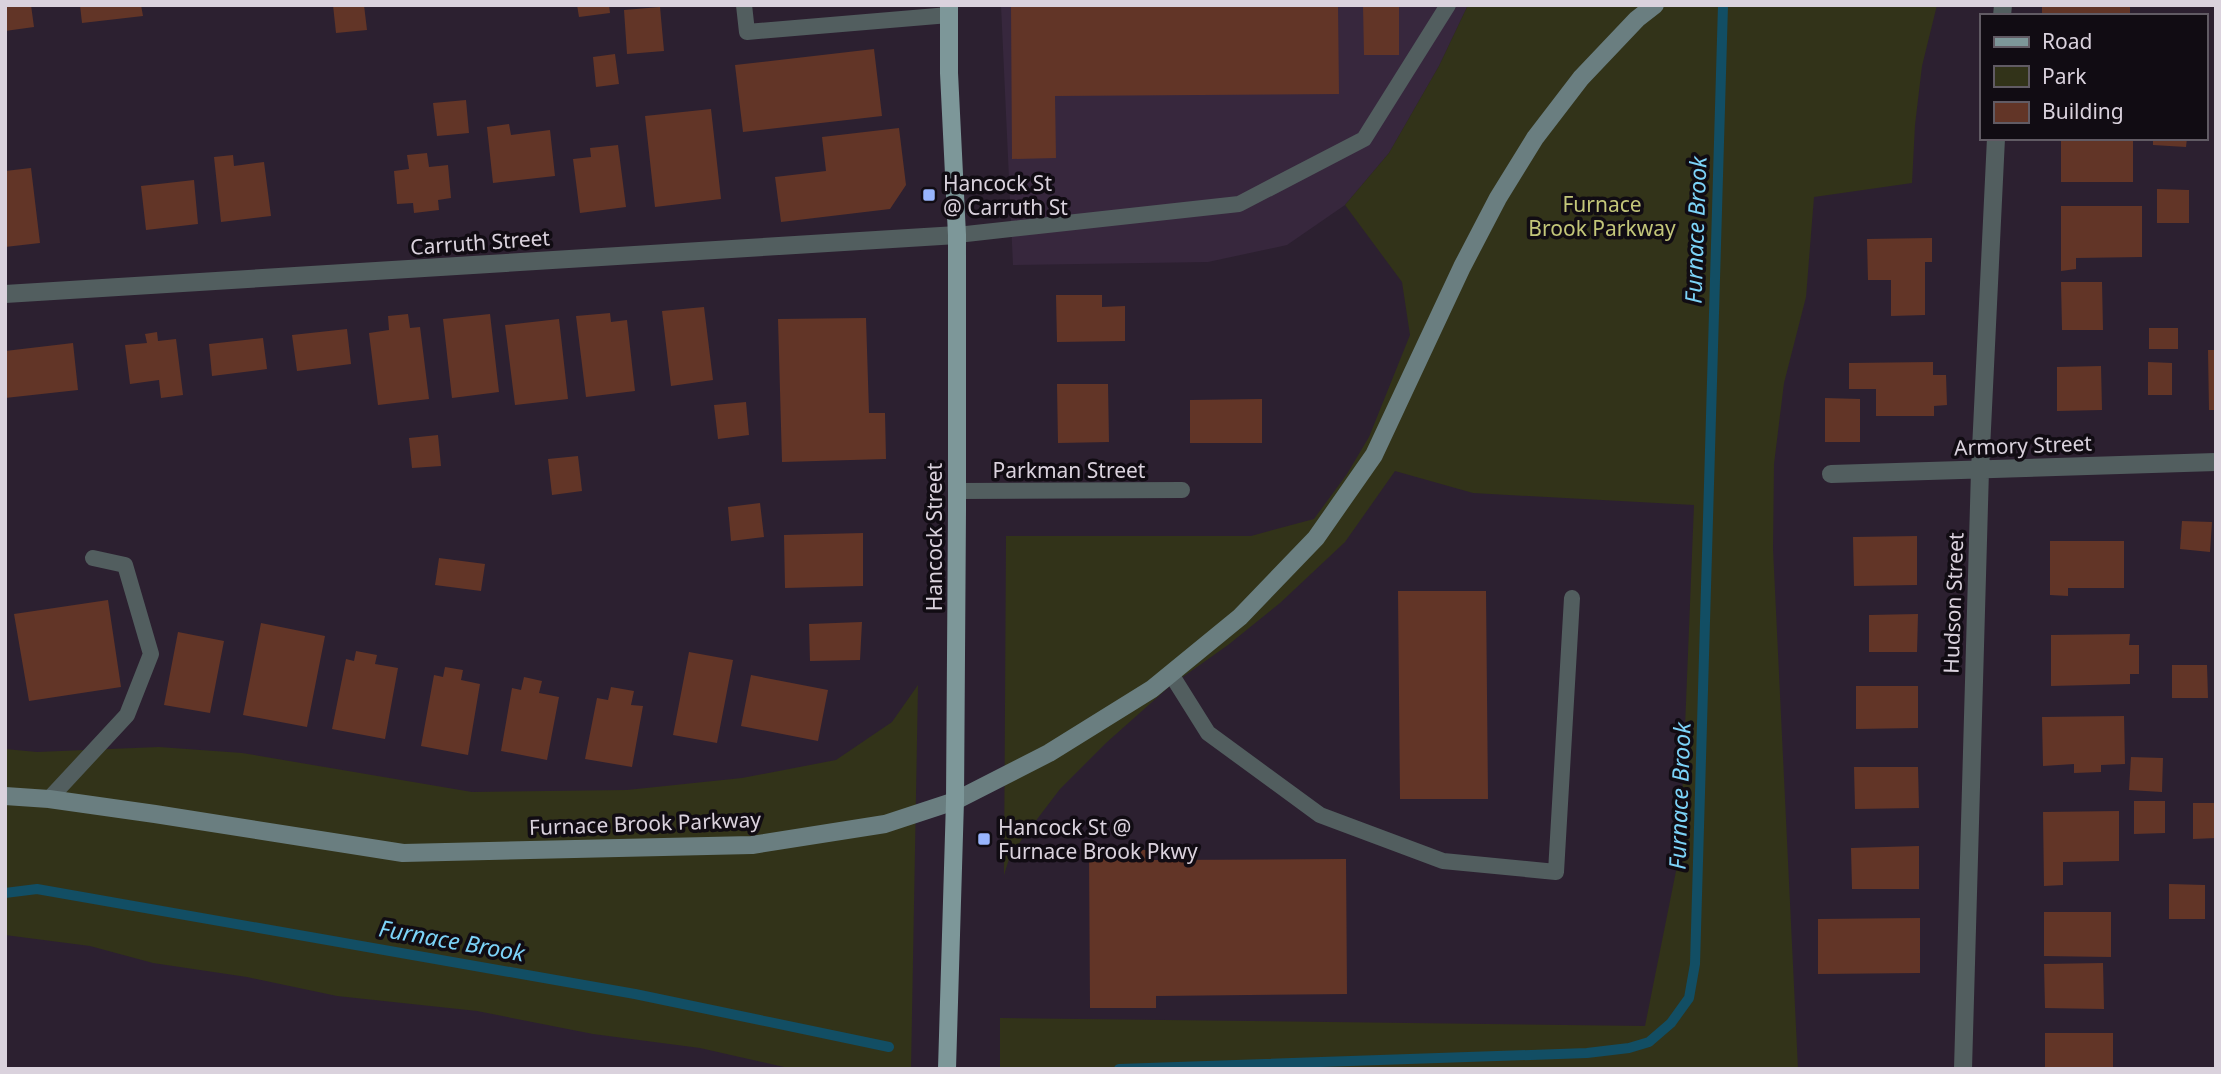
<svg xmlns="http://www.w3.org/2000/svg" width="2221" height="1074" font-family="'Noto Sans',sans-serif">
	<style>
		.built { fill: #37273d }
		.green { fill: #323319 }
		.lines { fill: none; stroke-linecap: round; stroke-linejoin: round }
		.stream { stroke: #124e64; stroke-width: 10 }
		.building { fill: #623527 }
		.service { stroke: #525e5f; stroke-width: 16 }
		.minor { stroke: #525e5f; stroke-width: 18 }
		.secondary { stroke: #6a7e80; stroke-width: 18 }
		.primary { stroke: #7d9799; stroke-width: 18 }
		.poi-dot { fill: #98b5fd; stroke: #110c13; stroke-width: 2.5 }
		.labels { text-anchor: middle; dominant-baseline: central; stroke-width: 7; stroke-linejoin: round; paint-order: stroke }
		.poi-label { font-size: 21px; fill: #dad2dd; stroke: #110c13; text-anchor: start }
		.park-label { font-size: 21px; fill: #c3c679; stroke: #110c13 }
		.street-label { font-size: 21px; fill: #dad2dd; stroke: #110c13 }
		.water-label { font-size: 23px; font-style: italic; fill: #7cd3f8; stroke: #110c13 }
	</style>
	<rect width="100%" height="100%" fill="#2c2030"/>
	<path class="built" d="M1001,5H1468L1439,66L1389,153L1345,205L1287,245L1208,262L1013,265Z"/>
	<path class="green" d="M1468,5H1937L1922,66L1915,125L1912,183L1814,197L1806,297L1784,383L1774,464L1773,549L1798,1069H1000V1018L1645,1026L1680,851L1694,505L1473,493L1395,471L1345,542L1280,603L1228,645L1170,686L1106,743L1060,789L1022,839L1009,859L1004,875L1006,536H1251L1314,519L1347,474L1369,437L1410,335L1402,282L1345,205L1389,153L1439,66Z
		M918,685L911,1069H793L700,1048L593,1034L477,1011L337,996L247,977L153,963L90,946L5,935V749L37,752L159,747L242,753L472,792L627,790L742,778L836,760L892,722Z"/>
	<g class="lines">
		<path class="stream" d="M5,893L37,889L635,994L889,1047
			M1119,1069L1587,1053L1629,1048L1649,1042L1671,1023L1689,998L1695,964L1723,5"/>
	</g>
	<path class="building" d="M5,5H31L34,27L5,31Z
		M80,5H141L143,16L82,23Z
		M333,5H364L367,30L336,33Z
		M577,5H609L610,13L579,17Z
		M1011,5H1338L1339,94L1055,96L1056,158L1012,159Z
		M1363,5H1399V55H1364Z
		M2042,5H2130V16H2042Z
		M660,7L664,51L627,54L624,10Z
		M874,49L882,116L743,132L735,65Z
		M615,54L619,84L596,87L593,57Z
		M466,100L469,133L437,136L433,103Z
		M711,109L721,199L655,207L645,116Z
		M509,124L511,135L550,130L555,176L493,183L487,127Z
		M899,128L906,185L890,209L781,222L775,177L826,171L822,137Z
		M2061,138H2133V182H2061Z
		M2153,138H2187L2186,147L2153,145Z
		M618,145L626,207L580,213L573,159L591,157L590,148Z
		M427,153L429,167L448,165L451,198L438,200L439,210L414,213L413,203L397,204L394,171L409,169L407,155Z
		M233,155L234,166L264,162L271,216L221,222L214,157Z
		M31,168L40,243L5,247V200L7,199L5,171Z
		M194,180L198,224L146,230L141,186Z
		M2157,189L2189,190V223H2157Z
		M2061,206H2142V257L2076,258V269L2061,271Z
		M1932,238V262H1925V315L1891,316V280H1868L1867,239Z
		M2061,282H2102L2103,330H2062Z
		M1056,295H1102V307L1125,306V341L1057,342Z
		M704,307L713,380L671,386L662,311Z
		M610,313L611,322L627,320L635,391L586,397L576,316Z
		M408,314L410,328L420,327L429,399L378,405L369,333L389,330L388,316Z
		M490,314L499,392L452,398L443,319Z
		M866,318L869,413H885L886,459L782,462L778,319Z
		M559,319L568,399L515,405L505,325Z
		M2149,328H2178V349H2149Z
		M347,329L351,364L297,371L292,335Z
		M157,332L158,341L176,339L183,395L161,398L159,380L130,384L125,345L147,343L145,334Z
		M263,338L267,369L212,376L209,344Z
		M73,343L78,390L5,398V351Z
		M2208,350H2216V410H2209Z
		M1933,362V375H1946L1947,405L1934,406V416H1876V389H1849V363Z
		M2148,362L2172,363V395H2148Z
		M2101,366L2102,410L2057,411V367Z
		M1057,384H1108L1109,442L1058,443Z
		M1825,398L1860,399V442H1825Z
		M1262,399V443H1190V400Z
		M746,402L749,435L718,439L714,405Z
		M438,435L441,466L412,468L409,438Z
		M578,456L582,491L552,495L548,459Z
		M760,503L764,537L731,541L728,507Z
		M2182,521L2212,522L2210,552L2180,549Z
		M863,533V586L785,588L784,535Z
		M1917,536V585L1854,586L1853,537Z
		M2050,541H2124V588H2068V596L2050,595Z
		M439,558L485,564L481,591L435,585Z
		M1398,591H1486L1488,799H1400Z
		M108,600L121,687L29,701L14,614Z
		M1918,614L1917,652H1869V615Z
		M862,622L860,660L810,661L809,624Z
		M261,623L325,636L307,727L243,715Z
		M178,632L224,641L210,713L164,705Z
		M2130,634L2129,645H2139V674H2130V684L2051,686V635Z
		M356,651L377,655L375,664L398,668L385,739L332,729L346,659L354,661Z
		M689,652L733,660L717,743L673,735Z
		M2172,665H2207L2208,698H2172Z
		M445,667L463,670L461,680L480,684L468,755L421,746L434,675L443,677Z
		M751,675L828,690L818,741L741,726Z
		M524,677L542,681L539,693L559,697L547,760L501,751L512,688L521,690Z
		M1856,686H1918V728L1856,729Z
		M611,687L634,691L631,705L643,706L632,767L585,759L597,698L608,700Z
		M2124,716L2125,764L2101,765V772L2074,773V764L2043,766L2042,717Z
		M2131,757L2163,758L2162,792L2129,790Z
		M1854,767H1918L1919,808L1855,809Z
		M2134,801H2165V833L2134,834Z
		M2193,803H2216V838L2193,839Z
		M2119,811V861L2063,862V885L2044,886L2043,812Z
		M1919,846V889H1852L1851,848Z
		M1089,850H1154V860L1346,859L1347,994L1156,996V1008H1090Z
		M2169,884L2205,885V919H2169Z
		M2044,912H2111V957L2044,956Z
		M1920,918V973L1818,974V919Z
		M2103,963L2104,1009L2045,1008L2044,964Z
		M2045,1033H2113V1069H2045Z"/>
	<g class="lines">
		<path class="service" d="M744,5L747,32L949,15
			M957,235L1239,204L1364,139L1448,5
			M957,491L1182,490
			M1171,674L1208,733L1320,815L1443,861L1556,872L1572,598
			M49,799L127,715L151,654L125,565L93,558"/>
		<path class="minor" d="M2002,16L2003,5
			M5,294L957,235
			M1831,474L2216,462
			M1963,1069L1980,470L1996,138"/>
		<path class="secondary" d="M5,796L49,799L155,814L403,853L752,845L885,824L955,801L1049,753L1152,689L1240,617L1316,538L1374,455L1462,267L1498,198L1535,138L1581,78L1637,19L1655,5"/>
		<path class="primary" d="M947,1069L955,801L957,510V235L949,73V5"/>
	</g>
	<g class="poi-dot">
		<rect x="922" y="188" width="14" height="14" rx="3.5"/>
		<rect x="977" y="832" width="14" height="14" rx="3.5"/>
	</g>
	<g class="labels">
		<g class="poi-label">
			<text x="943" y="183">Hancock St<tspan x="943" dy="24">@ Carruth St</tspan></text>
			<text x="998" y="827">Hancock St @<tspan x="998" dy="24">Furnace Brook Pkwy</tspan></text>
		</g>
		<g class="park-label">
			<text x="1602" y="204">Furnace<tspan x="1602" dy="24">Brook Parkway</tspan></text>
		</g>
		<g class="street-label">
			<text transform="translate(480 242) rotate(-4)">Carruth Street</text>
			<text transform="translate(2023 445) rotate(-2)">Armory Street</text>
			<text x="1069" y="470">Parkman Street</text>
			<text transform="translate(934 537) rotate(-90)">Hancock Street</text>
			<text transform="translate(1953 603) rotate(-88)">Hudson Street</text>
			<text transform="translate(645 823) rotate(-2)">Furnace Brook Parkway</text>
		</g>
		<g class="water-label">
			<text transform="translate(1695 230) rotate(-88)">Furnace Brook</text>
			<text transform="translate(1679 796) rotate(-88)">Furnace Brook</text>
			<text transform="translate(452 940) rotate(10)">Furnace Brook</text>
		</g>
	</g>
	<rect width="2221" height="1074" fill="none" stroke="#dad2dd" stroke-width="14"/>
	<rect x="1980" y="14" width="228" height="126" fill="#110c13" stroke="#615b64" stroke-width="2"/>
	<rect x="1994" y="37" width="35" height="10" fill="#7d9799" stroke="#615b64" stroke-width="2"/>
	<text x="2042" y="49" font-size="21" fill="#dad2dd">Road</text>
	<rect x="1994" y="66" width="35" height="21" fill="#323319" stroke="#615b64" stroke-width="2"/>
	<text x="2042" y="84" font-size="21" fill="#dad2dd">Park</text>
	<rect x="1994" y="102" width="35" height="21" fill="#623527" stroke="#615b64" stroke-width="2"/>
	<text x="2042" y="119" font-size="21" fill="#dad2dd">Building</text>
</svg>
